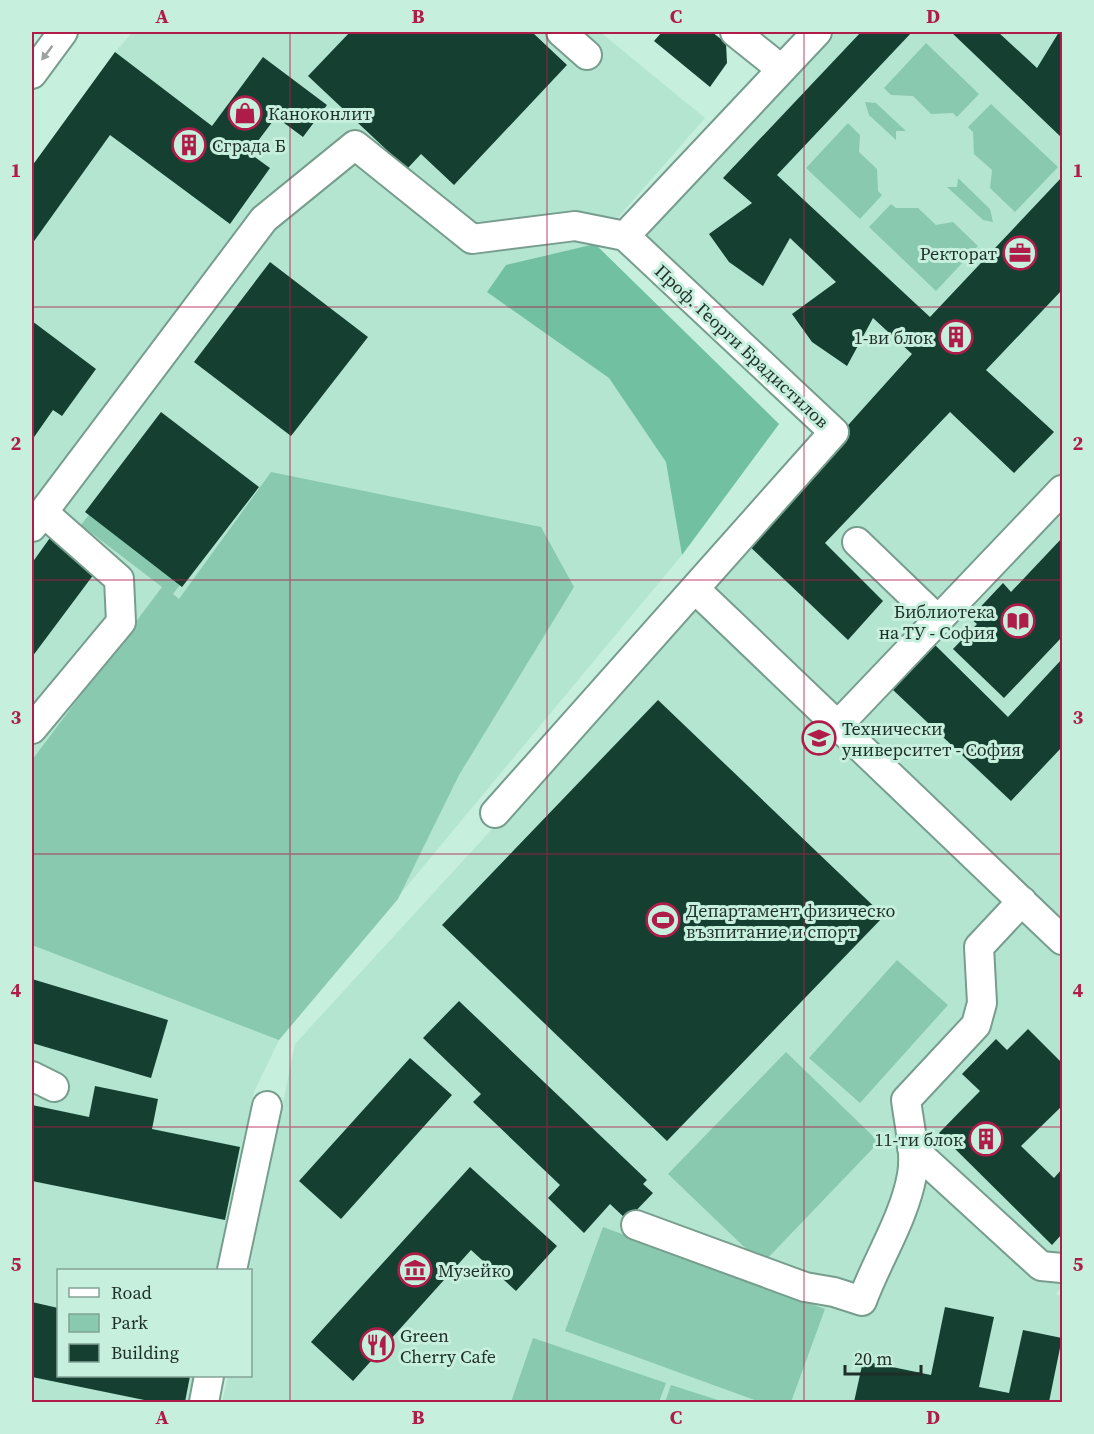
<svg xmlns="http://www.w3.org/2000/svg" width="1094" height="1434" font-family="'Source Serif 4',serif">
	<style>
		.built { fill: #b4e5d1 }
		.green { fill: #89c9af }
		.forest { fill: #70c0a1 }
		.building { fill: #154031 }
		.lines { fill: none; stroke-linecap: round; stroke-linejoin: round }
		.minor-casing { stroke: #779d8d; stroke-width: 32 }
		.minor { stroke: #fff; stroke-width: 28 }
		.oneway { fill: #9aa19e }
		.grid { fill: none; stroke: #af1c49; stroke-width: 1.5; stroke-opacity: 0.55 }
		.labels { text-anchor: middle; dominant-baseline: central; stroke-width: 6; stroke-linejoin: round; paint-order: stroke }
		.poi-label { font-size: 18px; fill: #1e2e28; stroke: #c6efdd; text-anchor: start }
		.street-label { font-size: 18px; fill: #1e2e28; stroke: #c6efdd }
		.neatline { fill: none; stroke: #af1c49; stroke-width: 2 }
		.grid-label { font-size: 20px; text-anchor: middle; font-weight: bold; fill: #af1c49 }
	</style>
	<rect width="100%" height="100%" fill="#c6efdd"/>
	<path class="built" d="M133,32H600L705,118L595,244L779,424L682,555L279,1040L254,1092L221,1270H58V1376H201L196,1402H32V166L115,52Z
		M836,32H1062V1287L1056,1294L1062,1296V1402H222L228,1376H250L249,1270L295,1044L856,432L643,233Z"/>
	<path class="green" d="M926,43L979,94L957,117L953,113L931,114L913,96L891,95L884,88Z
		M865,102L876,103L906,131H896V140L869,115Z
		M991,104L1058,167L1015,212L990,188L992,170L974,154L973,132L968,127Z
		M848,123L860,135L859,152L877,169L878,191L882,195L860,219L806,168Z
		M958,178L990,209L993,222L983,220L947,187H957Z
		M891,204L896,208H918L936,225L953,222L978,246L936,291L869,227Z
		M162,420L253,490L173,594L179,599L271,472L541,527L574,587L459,775L398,899L279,1040L32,945V760L162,587L81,525Z
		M897,960L948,1005L860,1103L809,1058Z
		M786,1052L879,1142L762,1264L668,1174Z
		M603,1227L825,1309L791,1402H760L565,1331Z
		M533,1338L666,1383L659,1402H511Z
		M671,1385L724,1402H665Z"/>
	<path class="forest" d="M595,244L779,424L682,555L666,462L609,378L487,292L506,265Z"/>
	<path class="building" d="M350,32H532L567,65L454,185L421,154L407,169L308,76Z
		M662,32H712L726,43L727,63L710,87L654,41Z
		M861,32H912L777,175L930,317L1062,177V290L986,370L1054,432L1014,473L950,412L825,543L883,601L848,640L744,541L912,354L873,318L847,366L812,342L792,314L836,282L790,238L763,286L729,262L709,234L752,203L723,178Z
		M951,32H998L1037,68L1059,32H1062V138Z
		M115,52L212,126L263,57L327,105L303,137L276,117L249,153L270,168L230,224L110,135L32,244V166Z
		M270,262L368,337L291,436L194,362Z
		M32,321L96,369L62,416L53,410L32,440Z
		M161,412L259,487L182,587L85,512Z
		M52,535L97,570L32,657V563Z
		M1062,538V637L1004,698L953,649L977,624L970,618L1003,583L1011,592Z
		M935,645L1008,717L1062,659V747L1011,801L893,690Z
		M658,700L884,916L667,1141L442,925Z
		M32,979L168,1020L151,1078L32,1043Z
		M459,1001L647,1180L643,1184L653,1193L627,1220L610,1204L584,1233L548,1198L560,1185L473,1102L481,1094L423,1038Z
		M1028,1029L1062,1063V1106L1021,1146L1054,1178L1062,1169V1234L1052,1245L939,1133L980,1091L962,1074L996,1039L1007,1050Z
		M410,1058L452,1095L341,1219L299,1181Z
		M95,1086L158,1099L152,1129L240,1147L225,1220L32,1181V1105L89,1117Z
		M470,1167L557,1246L516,1291L471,1250L353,1381L311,1342Z
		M32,1302L58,1308V1376H190L185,1402H154L32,1377Z
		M945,1307L994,1317L979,1387L1009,1393L1023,1330L1062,1338L1049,1402H854L863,1361L931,1375Z"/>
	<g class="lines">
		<g class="minor-casing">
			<path id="minor" d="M561,32L587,55
				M735,32L781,69
				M32,74L63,32
				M625,236L817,32
				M32,527L264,219L355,145L472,239L575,226L625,236
				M857,542L938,620
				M695,589L1062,940
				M838,725L1062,490
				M32,729L121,622L119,579L43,512
				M495,813L834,432L625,236
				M32,1076L54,1087
				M912,1148L1041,1266L1062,1268
				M636,1225L805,1287L834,1292L862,1301C877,1260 904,1219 912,1175C916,1151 909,1124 906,1100L976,1025L982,1003L979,947L1022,901
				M232,1270L267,1106
				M204,1402L209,1376"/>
		</g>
		<use href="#minor" class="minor"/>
	</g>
	<defs><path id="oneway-solid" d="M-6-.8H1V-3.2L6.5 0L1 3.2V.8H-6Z" transform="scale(1.5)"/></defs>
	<use class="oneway" href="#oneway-solid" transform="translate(47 53) rotate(127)"/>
	<path class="grid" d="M290,32V1402M547,32V1402M804,32V1402M32,307H1062M32,580H1062M32,854H1062M32,1127H1062"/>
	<defs>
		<g id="shop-ring" transform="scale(1.725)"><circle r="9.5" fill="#c6efdd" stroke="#af1c49" stroke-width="1.5"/><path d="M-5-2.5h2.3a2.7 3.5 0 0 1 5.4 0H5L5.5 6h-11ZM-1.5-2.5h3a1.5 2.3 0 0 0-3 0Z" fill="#af1c49"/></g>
		<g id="building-ring" transform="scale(1.725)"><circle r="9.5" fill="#c6efdd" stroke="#af1c49" stroke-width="1.5"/><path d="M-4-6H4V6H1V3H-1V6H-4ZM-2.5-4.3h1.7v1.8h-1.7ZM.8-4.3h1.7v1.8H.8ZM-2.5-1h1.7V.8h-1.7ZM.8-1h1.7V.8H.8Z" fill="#af1c49"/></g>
		<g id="office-ring" transform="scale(1.725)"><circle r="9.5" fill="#c6efdd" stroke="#af1c49" stroke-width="1.5"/><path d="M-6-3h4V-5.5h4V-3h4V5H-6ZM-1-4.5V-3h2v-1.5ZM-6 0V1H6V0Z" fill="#af1c49"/></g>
		<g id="library-ring" transform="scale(1.725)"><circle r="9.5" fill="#c6efdd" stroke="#af1c49" stroke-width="1.5"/><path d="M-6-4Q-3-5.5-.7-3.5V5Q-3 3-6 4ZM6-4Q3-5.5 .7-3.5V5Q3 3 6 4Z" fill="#af1c49"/></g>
		<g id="university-ring" transform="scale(1.725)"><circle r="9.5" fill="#c6efdd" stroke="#af1c49" stroke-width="1.5"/><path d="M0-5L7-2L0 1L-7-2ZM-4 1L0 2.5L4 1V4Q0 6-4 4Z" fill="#af1c49"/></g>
		<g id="stadium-ring" transform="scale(1.725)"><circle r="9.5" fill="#c6efdd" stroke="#af1c49" stroke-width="1.5"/><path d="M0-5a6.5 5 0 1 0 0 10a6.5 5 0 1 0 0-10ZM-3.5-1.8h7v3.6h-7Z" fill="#af1c49"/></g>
		<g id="museum-ring" transform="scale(1.725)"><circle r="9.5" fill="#c6efdd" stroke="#af1c49" stroke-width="1.5"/><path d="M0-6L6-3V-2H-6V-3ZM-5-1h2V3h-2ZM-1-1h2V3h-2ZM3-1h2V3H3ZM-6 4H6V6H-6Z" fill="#af1c49"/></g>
		<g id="restaurant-ring" transform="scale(1.725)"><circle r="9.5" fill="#c6efdd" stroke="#af1c49" stroke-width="1.5"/><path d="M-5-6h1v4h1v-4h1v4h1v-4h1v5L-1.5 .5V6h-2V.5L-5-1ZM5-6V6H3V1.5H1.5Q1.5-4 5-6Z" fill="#af1c49"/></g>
	</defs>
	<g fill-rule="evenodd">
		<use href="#shop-ring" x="245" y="113"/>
		<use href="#building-ring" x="189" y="145"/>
		<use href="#office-ring" x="1020" y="253"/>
		<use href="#building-ring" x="956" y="337"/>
		<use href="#library-ring" x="1018" y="621"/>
		<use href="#university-ring" x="819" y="738"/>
		<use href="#stadium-ring" x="663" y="920"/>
		<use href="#building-ring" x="986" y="1139"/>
		<use href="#museum-ring" x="415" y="1270"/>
		<use href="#restaurant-ring" x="377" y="1345"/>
	</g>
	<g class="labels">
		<g class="poi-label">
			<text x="268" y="113">Каноконлит</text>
			<text x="212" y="145">Сграда Б</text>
			<text x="997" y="253" text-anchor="end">Ректорат</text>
			<text x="933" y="337" text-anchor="end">1-ви блок</text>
			<text x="995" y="611" text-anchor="end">Библиотека<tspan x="995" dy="21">на ТУ - София</tspan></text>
			<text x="842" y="728">Технически<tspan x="842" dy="21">университет - София</tspan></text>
			<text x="686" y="910">Департамент физическо<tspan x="686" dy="21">възпитание и спорт</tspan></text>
			<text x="963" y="1139" text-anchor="end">11-ти блок</text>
			<text x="438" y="1270">Музейко</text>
			<text x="400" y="1335">Green<tspan x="400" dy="21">Cherry Cafe</tspan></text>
		</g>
		<g class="street-label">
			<text transform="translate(742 346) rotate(43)">Проф. Георги Брадистилов</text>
		</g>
	</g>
	<rect width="1094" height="1434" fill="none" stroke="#c6efdd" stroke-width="66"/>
	<rect x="57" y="1269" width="195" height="108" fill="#c6efdd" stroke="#83a295" stroke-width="1.5"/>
	<rect x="69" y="1288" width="30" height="9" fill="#ffffff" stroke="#83a295" stroke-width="1.5"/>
	<text x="111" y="1299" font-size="18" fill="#1e2e28">Road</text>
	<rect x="69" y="1314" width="30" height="18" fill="#89c9af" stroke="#83a295" stroke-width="1.5"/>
	<text x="111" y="1329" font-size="18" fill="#1e2e28">Park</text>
	<rect x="69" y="1344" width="30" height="18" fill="#154031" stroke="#83a295" stroke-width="1.5"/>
	<text x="111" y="1359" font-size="18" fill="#1e2e28">Building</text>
	<path d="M845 1365v9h76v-9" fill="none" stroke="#1e2e28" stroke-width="3"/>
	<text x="854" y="1365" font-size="18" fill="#1e2e28" stroke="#c6efdd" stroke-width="4.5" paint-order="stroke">20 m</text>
	<rect x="33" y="33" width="1028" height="1368" class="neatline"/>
	<g class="grid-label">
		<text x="162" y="23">A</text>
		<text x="418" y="23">B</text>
		<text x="676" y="23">C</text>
		<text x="933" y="23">D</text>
		<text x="16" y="177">1</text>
		<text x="1078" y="177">1</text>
		<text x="16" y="450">2</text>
		<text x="1078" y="450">2</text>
		<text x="16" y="724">3</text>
		<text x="1078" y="724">3</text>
		<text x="16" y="997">4</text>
		<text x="1078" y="997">4</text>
		<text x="16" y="1271">5</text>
		<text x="1078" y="1271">5</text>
		<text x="162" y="1424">A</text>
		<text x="418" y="1424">B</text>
		<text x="676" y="1424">C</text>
		<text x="933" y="1424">D</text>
	</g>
</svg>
